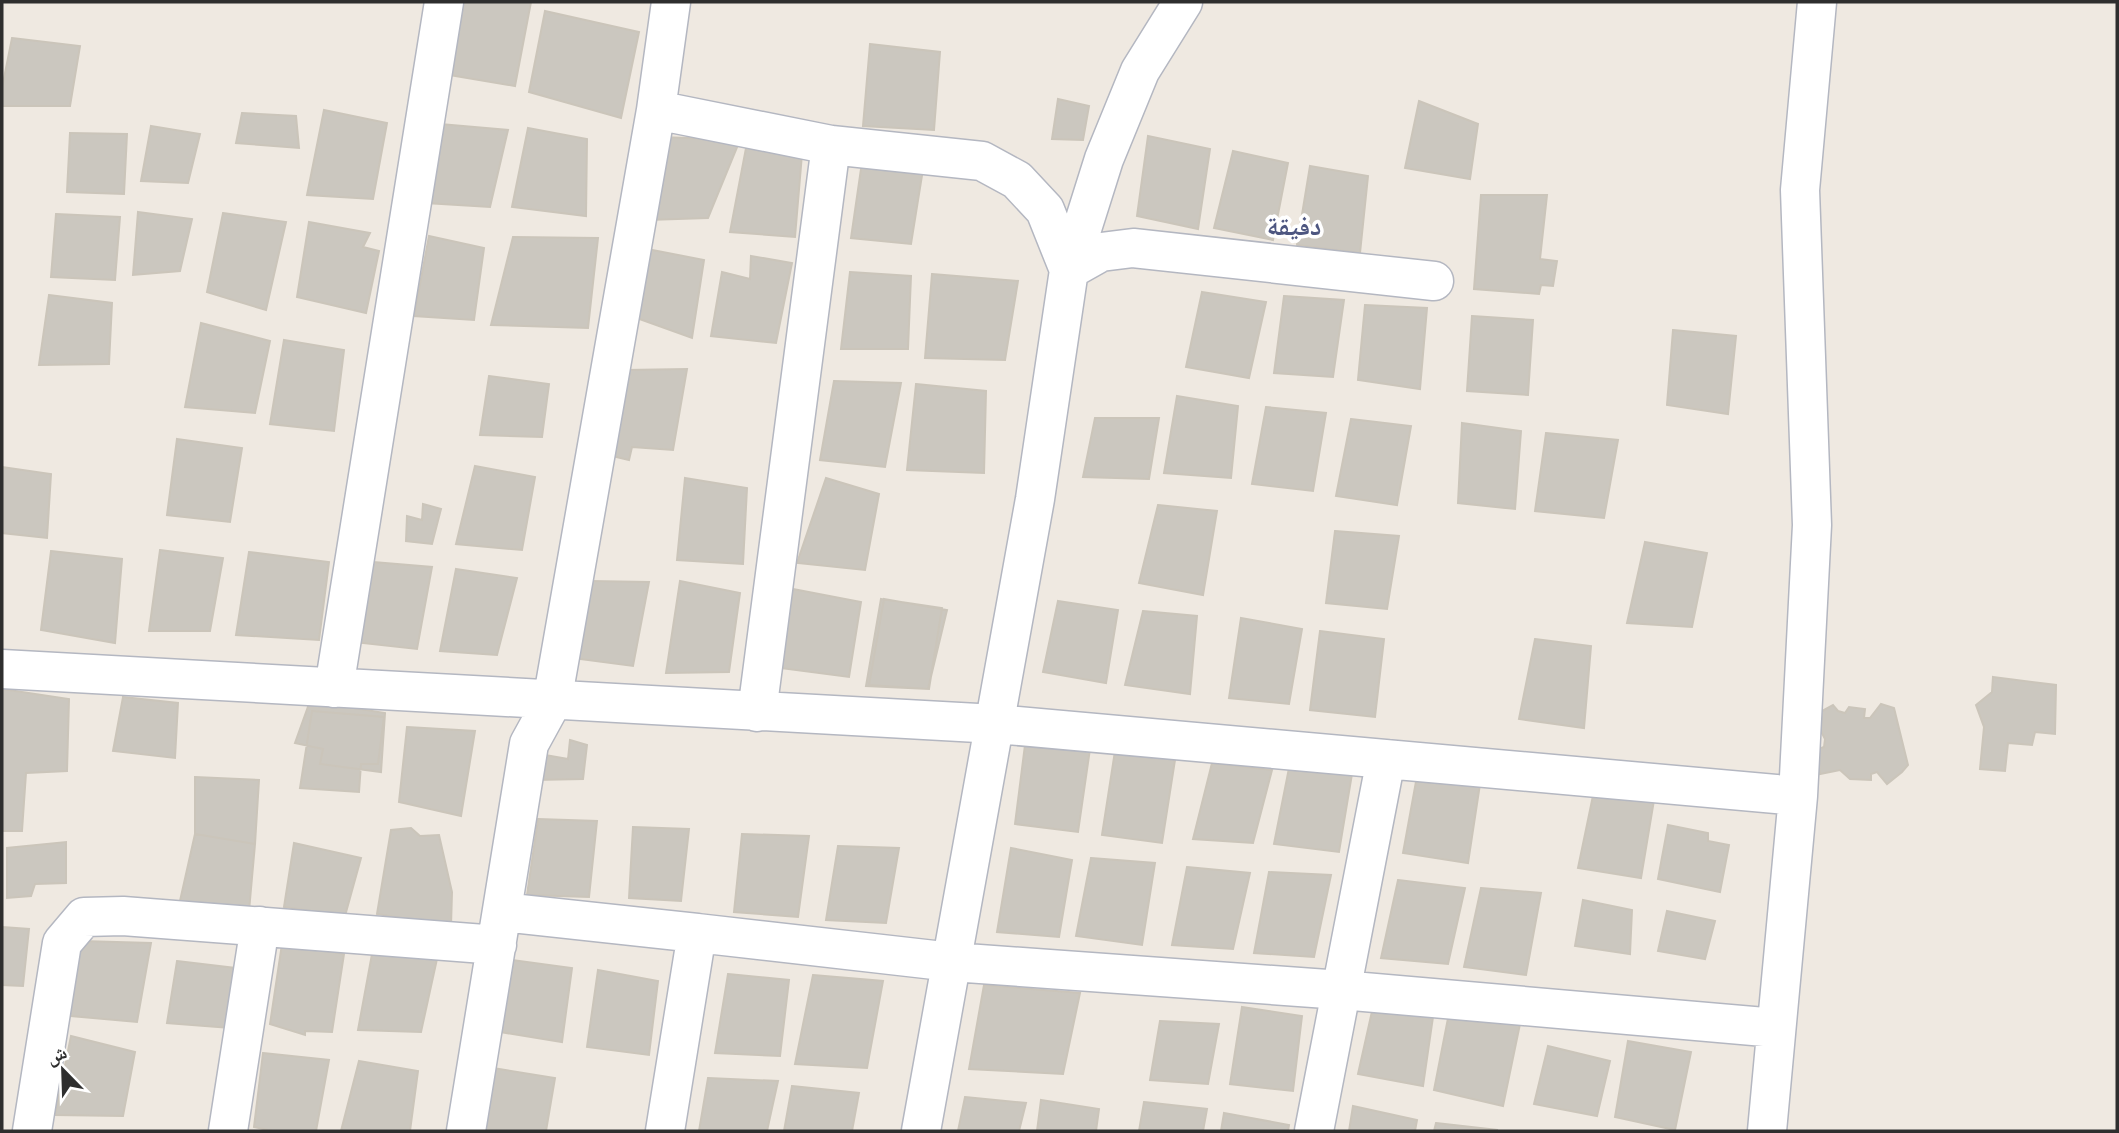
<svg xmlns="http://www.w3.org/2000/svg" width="2119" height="1133" font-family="Ubuntu,'Noto Naskh Arabic',sans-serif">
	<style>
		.building { fill: #cbc7bf; stroke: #cbc5ba; stroke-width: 2 }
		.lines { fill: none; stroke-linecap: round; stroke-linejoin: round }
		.minor-casing { stroke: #b4b7c1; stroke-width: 41 }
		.minor { stroke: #fff; stroke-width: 38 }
		.labels { text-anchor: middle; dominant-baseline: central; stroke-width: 7; stroke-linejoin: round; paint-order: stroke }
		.district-label { font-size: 26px; font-weight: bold; fill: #4d5680; stroke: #fff }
	</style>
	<rect width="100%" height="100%" fill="#efe9e1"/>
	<path class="building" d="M463,2H531L515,86L449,75Z
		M545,11L639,32L621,118L529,92Z
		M12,38L80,46L70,106H2V88Z
		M870,44L940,52L934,130L863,126Z
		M1058,99L1089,106L1083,140L1052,139Z
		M1419,101L1478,124L1470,179L1405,168Z
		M324,110L387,123L373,199L307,195Z
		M242,113L296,116L299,148L236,143Z
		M440,124L508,130L490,207L426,203Z
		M151,126L200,134L188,183L141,181Z
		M528,128L587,139L586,216L512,207Z
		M70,133L127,134L124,194L67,192Z
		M1148,136L1210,149L1198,229L1137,216Z
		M660,137L740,140L708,218L648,220Z
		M746,148L802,154L795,237L730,232Z
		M1233,151L1288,163L1273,240L1214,228Z
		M862,162L924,163L911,244L851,238Z
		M1310,166L1368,176L1360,253L1297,245Z
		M1481,195H1547L1540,259L1557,261L1553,286L1541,285L1539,294L1474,289Z
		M138,212L192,219L180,271L133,275Z
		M223,213L286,222L266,310L207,292Z
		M56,214L120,217L115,280L51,277Z
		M309,222L370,233L363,247L379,251L366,313L297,297Z
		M429,236L484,248L474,320L414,316Z
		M513,237L598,238L588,328L491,325Z
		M642,248L704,260L692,338L634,317Z
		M751,256L792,263L776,343L711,336L722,272L750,279Z
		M850,272L911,276L908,349H841Z
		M932,274L1018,281L1005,360L925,358Z
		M1202,292L1266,302L1249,378L1186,367Z
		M49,295L112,303L109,364L39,365Z
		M1284,296L1344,300L1333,377L1274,373Z
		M1365,305L1427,308L1420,389L1358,380Z
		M1472,316L1533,320L1528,395L1467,391Z
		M201,323L270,341L255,413L185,407Z
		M1673,330L1736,336L1728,414L1667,405Z
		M284,340L344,350L334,431L270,424Z
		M687,369L673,450L632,447L629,460L608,455L626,370Z
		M489,376L549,384L542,437L480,435Z
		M834,381L901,383L885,467L820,460Z
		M916,384L986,391L984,473L907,470Z
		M1177,396L1238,406L1231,478L1164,473Z
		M1266,407L1326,413L1313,491L1252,484Z
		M1095,418H1159L1149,479L1083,477Z
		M1351,419L1411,426L1397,505L1336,496Z
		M1462,423L1521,431L1515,509L1458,503Z
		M1546,433L1618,440L1604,518L1535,511Z
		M177,439L242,448L230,522L167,515Z
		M475,466L535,477L522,550L456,544Z
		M2,467L51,474L47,538L2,533Z
		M685,478L747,488L743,564L677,560Z
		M826,478L879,494L865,570L797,563Z
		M423,504L441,509L432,544L406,541L407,516L422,520Z
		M1158,505L1217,511L1203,595L1139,583Z
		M1335,531L1399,536L1387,609L1326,603Z
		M1645,542L1707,553L1692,627L1627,623Z
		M160,550L223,558L210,631H149Z
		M51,551L122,559L115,643L41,630Z
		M249,552L329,562L319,640L236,635Z
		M373,562L432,567L417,649L353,642Z
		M456,569L517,578L497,655L440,651Z
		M589,581L649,582L633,666L572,658Z
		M680,581L740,593L729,672L666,673Z
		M793,589L861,602L849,677L780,668Z
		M881,599L942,608L929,689L866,686Z
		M884,599L947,610L928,689L869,685Z
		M1058,601L1118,610L1106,683L1043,672Z
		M1143,611L1197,616L1190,694L1125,685Z
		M1241,618L1302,629L1289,704L1229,698Z
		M1320,631L1384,639L1375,717L1310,710Z
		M1535,639L1591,646L1584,728L1519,719Z
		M1993,677L2056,685L2055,734L2035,732L2032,745L2008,743L2005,771L1980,769L1984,727L1976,705L1992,692Z
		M2,689L69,699L67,771L26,773L22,831H2Z
		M123,697L178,703L175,758L113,751Z
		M310,701L385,713L381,772L320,764L323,749L295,743Z
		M1881,704L1894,708L1908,765L1902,772L1887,784L1877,772L1871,774V780L1850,779L1840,770L1820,774L1816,750L1824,747L1825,739L1813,716L1833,705L1838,711L1845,713L1849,707L1865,709L1864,718H1870Z
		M312,711L384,717L378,764H361L359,792L300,788Z
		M407,727L475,731L461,816L399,802Z
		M570,740L587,745L583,779L535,780L539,754L568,759Z
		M1025,745L1090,749L1078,832L1015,824Z
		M1115,751L1175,760L1162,843L1102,835Z
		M1212,763L1272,770L1253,843L1193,839Z
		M1289,768L1352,774L1339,852L1274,844Z
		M1417,776L1480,784L1468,863L1403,853Z
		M195,777L259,780L255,844L195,834Z
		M1594,791L1654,800L1641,878L1578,868Z
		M538,819L597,821L589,897L527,895Z
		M1668,825L1708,833V841L1729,845L1720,892L1658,879Z
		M633,827L689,829L681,901L629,898Z
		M411,828L420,836L439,835L452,892L451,926L377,914L391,830Z
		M195,834L255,844L249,911L180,901Z
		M742,834L809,836L798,917L734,912Z
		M66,842V883L35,884L31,896L7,898V848Z
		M294,843L361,858L345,916L284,907Z
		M838,846L899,848L886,923L826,920Z
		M1011,848L1072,860L1059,937L997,932Z
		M1091,858L1155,863L1142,945L1076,936Z
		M1187,867L1250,873L1233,949L1172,945Z
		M1269,872L1331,875L1314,957L1254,953Z
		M1398,880L1465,888L1448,964L1381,958Z
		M1481,888L1541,893L1526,975L1464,967Z
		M1583,900L1632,910L1630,954L1575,946Z
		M1667,911L1715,921L1705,959L1658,951Z
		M2,927L29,929L23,986L2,985Z
		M81,941L151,943L137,1022L59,1015Z
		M282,944L344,954L332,1032L305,1031V1035L270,1024Z
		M372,954L437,959L421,1032L358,1030Z
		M512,960L572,968L562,1042L500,1032Z
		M177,961L235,968L230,1028L167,1023Z
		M598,970L658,981L649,1055L587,1047Z
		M728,974L789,980L780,1056L715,1053Z
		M813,975L883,981L867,1068L795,1064Z
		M984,985L1080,993L1063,1074L969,1069Z
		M1375,998L1434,1010L1423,1086L1358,1074Z
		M1242,1007L1302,1016L1293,1091L1230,1084Z
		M1450,1008L1520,1024L1503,1106L1434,1090Z
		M1160,1021L1219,1024L1208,1084L1150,1080Z
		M71,1036L135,1052L123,1116L55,1115Z
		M1628,1041L1691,1052L1675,1130L1615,1117Z
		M1548,1046L1610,1061L1597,1116L1534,1104Z
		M263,1053L329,1060L316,1131H272L254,1127Z
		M359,1061L418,1071L410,1131H341Z
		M493,1068L555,1078L546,1131H483Z
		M708,1078L778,1081L767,1131H699Z
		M792,1086L859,1093L852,1131H784Z
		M965,1097L1026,1103L1019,1131H958Z
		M1041,1100L1099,1109L1096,1131H1037Z
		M1144,1102L1207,1109L1203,1131H1139Z
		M1353,1106L1417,1120L1415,1131H1349Z
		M1224,1113L1289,1125L1288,1131H1221Z
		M1436,1123L1498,1130L1434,1131Z"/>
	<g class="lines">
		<g class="minor-casing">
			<path id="minor" d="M656,110L831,145L982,161L1017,180L1045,210L1069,270L1101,252L1133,248L1434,281
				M2,669L996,724L1798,796
				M334,688L444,2
				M757,712L831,145
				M502,912L697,933L665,1131
				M697,933L952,962L1341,990L1776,1028
				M32,1131L62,943L84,917L123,916L497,945
				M228,1131L260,926
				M466,1131L529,744L552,702L656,110L671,2
				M921,1131L1035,499L1069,270L1104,159L1140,71L1183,2
				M1314,1131L1386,759
				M1767,1131L1798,796L1812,525L1800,190L1817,2"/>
		</g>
		<use href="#minor" class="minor"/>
	</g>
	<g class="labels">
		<g class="district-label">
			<text x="1294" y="225">دفيقة</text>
		</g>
	</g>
	<rect width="2119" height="1133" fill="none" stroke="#2e2e2e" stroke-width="7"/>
	<g transform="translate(63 1070) rotate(337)" stroke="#ffffff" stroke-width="5" paint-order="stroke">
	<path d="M0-5L12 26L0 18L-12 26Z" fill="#2e2e2e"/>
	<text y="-10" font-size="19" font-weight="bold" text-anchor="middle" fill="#2e2e2e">ش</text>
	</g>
</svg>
